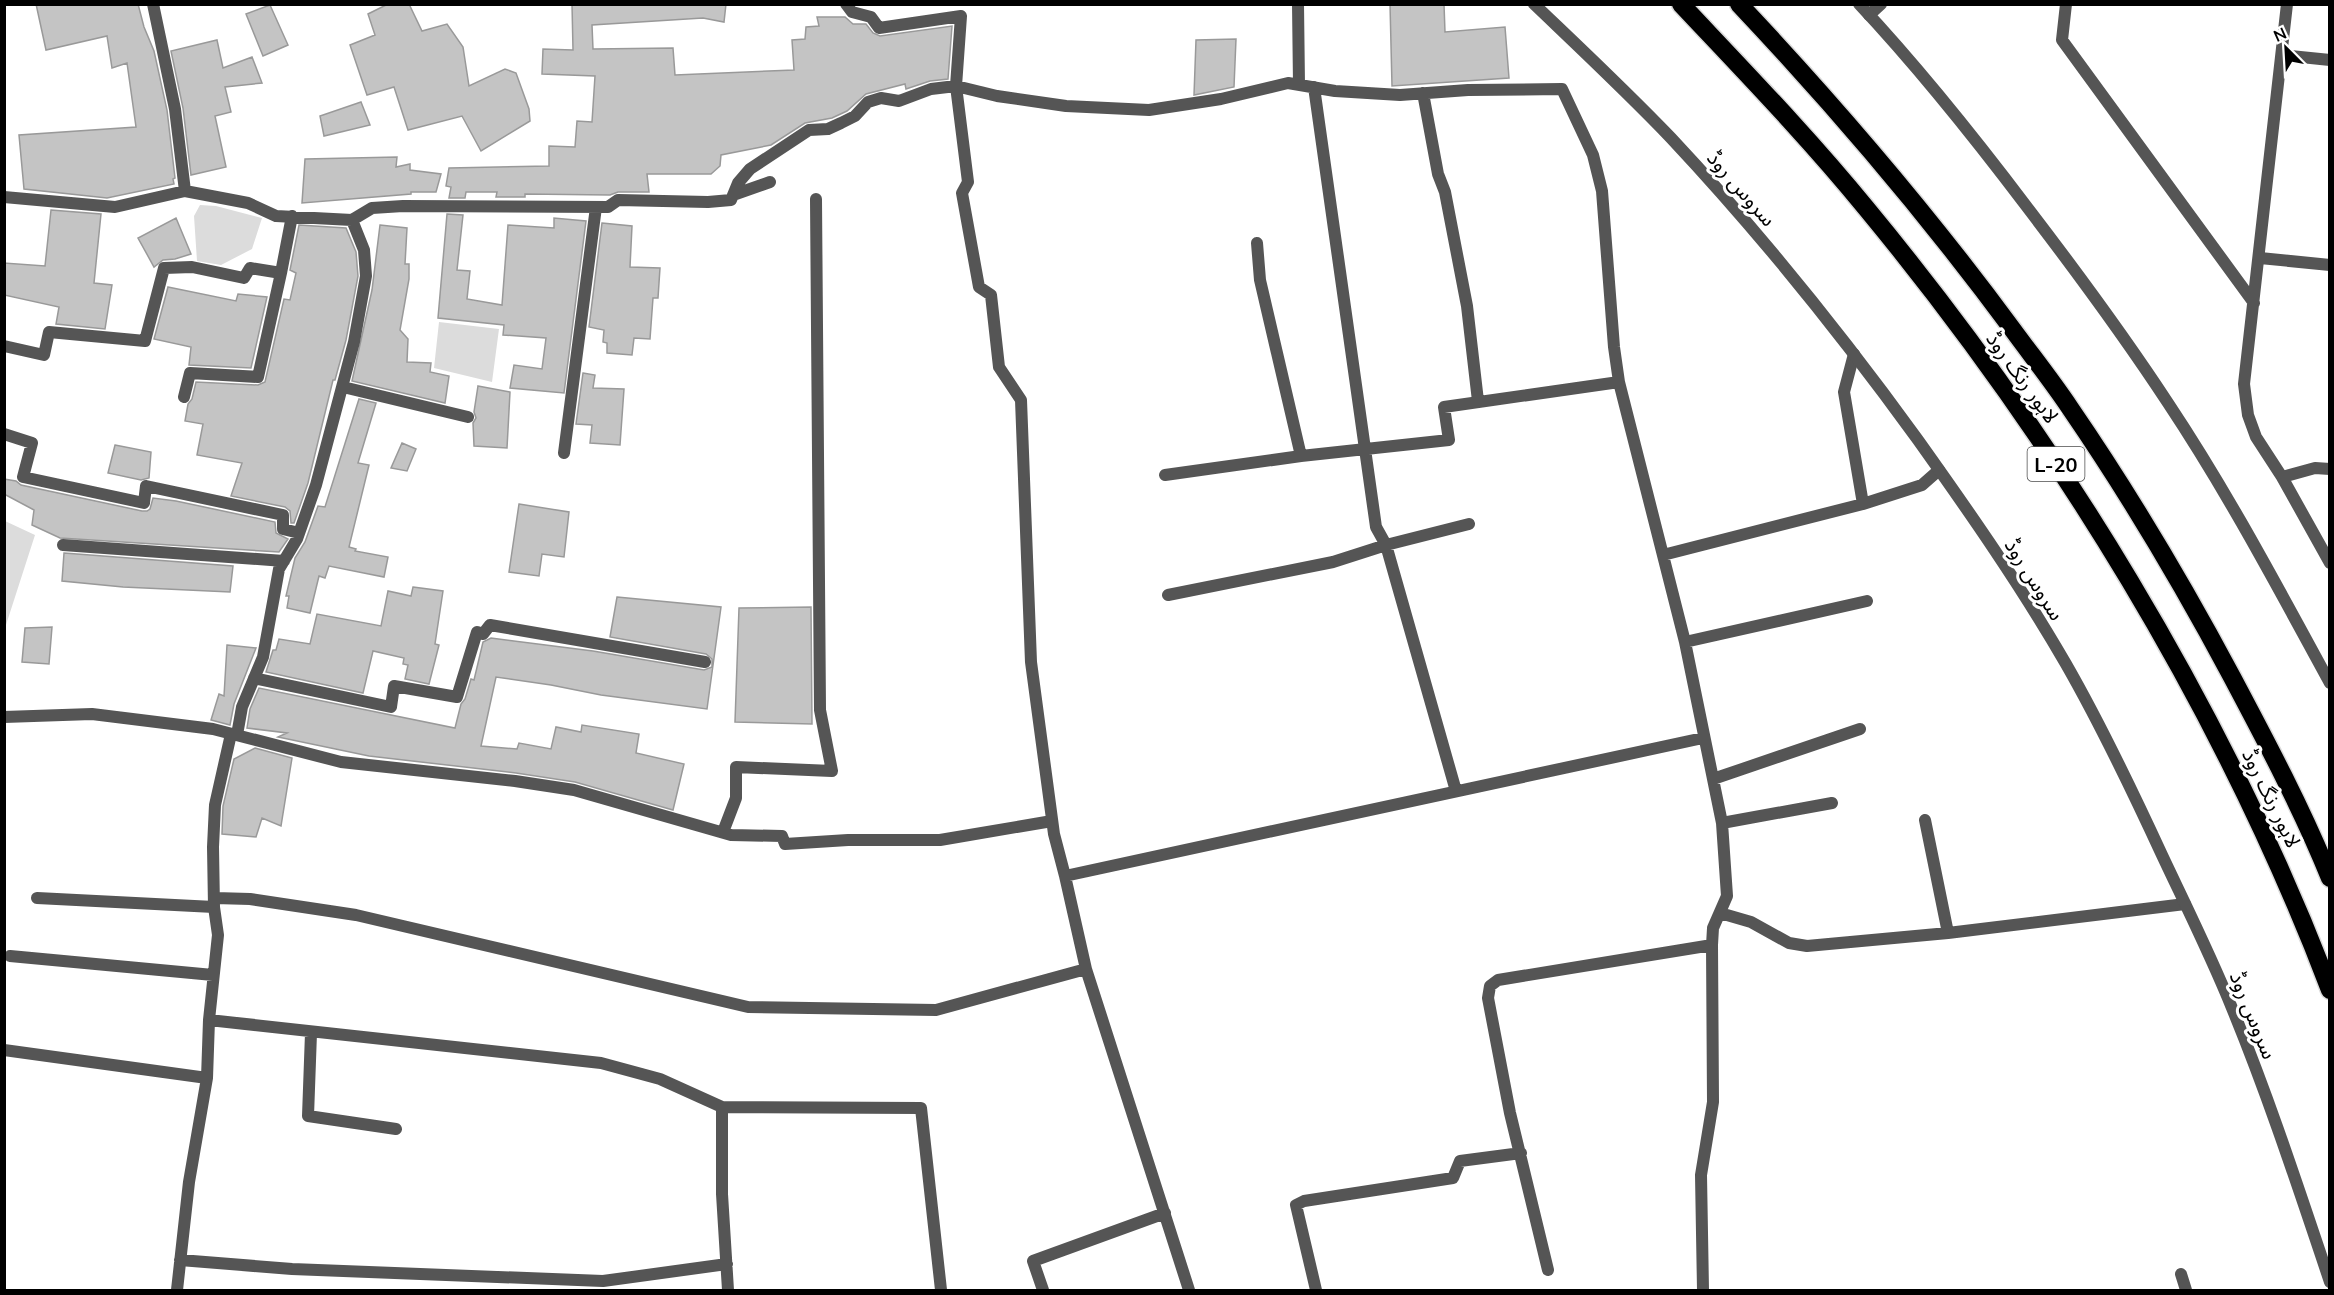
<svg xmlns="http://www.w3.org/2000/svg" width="2334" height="1295" font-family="Mulish,'Noto Sans Arabic',sans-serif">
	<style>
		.green { fill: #dcdcdc }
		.building { fill: #c4c4c4; stroke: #999; stroke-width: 1.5 }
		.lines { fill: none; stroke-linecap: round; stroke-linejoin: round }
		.motorway-casing { stroke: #dbdbdb; stroke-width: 21 }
		.minor { stroke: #555; stroke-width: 12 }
		.tertiary { stroke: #555; stroke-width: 12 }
		.motorway { stroke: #000; stroke-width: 18 }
		.labels { text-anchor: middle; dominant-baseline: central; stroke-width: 6; stroke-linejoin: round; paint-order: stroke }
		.shield { fill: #fff; stroke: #4c4c4c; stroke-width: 1.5 }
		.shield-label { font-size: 20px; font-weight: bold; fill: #000 }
		.street-label { font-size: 21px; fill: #000; stroke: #fff }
	</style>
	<rect width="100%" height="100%" fill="#fff"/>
	<path class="green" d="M200,205L216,206L262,218L252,249L221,265L197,261L194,216Z
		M439,322L499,329L492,382L434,368Z
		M5,521L35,535L5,628Z"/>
	<path class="building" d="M36,4H138L144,27L154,51L167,110L175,178L173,179L174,184L107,198L24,189L19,135L136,127L127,63L112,68L107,36L46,50Z
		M388,4H409L422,31L447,24L463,47L469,86L505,69L516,73L529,109L530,121L481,151L462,116L408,130L394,87L367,95L350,45L375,35L368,14Z
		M572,4H726L724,22L703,18L592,25L593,49L673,48L675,75L794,70L792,40L805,39L806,27L819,26L817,17H845L853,24H866L873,33L880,36L952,26L948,79L930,81L906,89L905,84L866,94L847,111L832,118L805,123L771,145L721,155L720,166L711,174H647L649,192H618L610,195L525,194V197H496L497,192H466L465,198H449L451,187L446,186L449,168L549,166V146L575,147L577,121L592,122L595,76L542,74L543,49L573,50Z
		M1390,4H1444L1445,32L1505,27L1509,78L1392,86Z
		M270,5L288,45L263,56L246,14Z
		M1236,39L1234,87L1194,95L1196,40Z
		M217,40L223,68L252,57L262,83L225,87L231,112L215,116L226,167L191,175L183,108L171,51Z
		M361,102L370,125L324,136L320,116Z
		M397,157L396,167L410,164V170L441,174L436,192H411V194L302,203L305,159Z
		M51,210L101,214L94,283L112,285L105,329L56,324L59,307L4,295V263L45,266Z
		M447,214L463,215L457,270L470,271L467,299L502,305L508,225L554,228V218L586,221L564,393L510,388L514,365L542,369L546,338L503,335L504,325L438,318Z
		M176,218L191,254L175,259L163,260L154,267L138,238Z
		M602,223L632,226L630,267L660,268L658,298H653L650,339L634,338L632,355L607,353V343L603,342L604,330L589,327Z
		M299,225L346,228L356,252L358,276L346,340L335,380H333L308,483L294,523H291L290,511L285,507L231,496L242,463L197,455L203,424L185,421L188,404L192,399L196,382L258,385L265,382L284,299L290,300L296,273L290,270Z
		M380,225L407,228L405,264H409V279L400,330L408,339L407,362L431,363L430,372L449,376L445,403L352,381L372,290Z
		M168,287L236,301L238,294L267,297L251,368L189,365L191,347L154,339Z
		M583,373L595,375L593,388L624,389L620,445L590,443L592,425L576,424Z
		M478,386L510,392L507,448L474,446L473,423L476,418L474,412Z
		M359,399L376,403L358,463L369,465L349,547L356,549L355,551L388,557L384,577L329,566L325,578L319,576L310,613L287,608L289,596H286L295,558L305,542L318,506L325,507Z
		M402,443L416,449L407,471L391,468Z
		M115,445L151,452L149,478L141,480L108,473Z
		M4,479L16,481L21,485L142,511H147L150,509L153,498L176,501L275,522L276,533L288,539L279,552L60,538L32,525L34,510L4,494Z
		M519,504L569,512L564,557L542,554L539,576L509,572Z
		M64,553L233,566L230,592L123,587L62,581Z
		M413,587L443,591L435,644L439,645L429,684L405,679L408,665L403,664L404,658L373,651L363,693L266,672L273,650H276L279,639L310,644L317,614L381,626L388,591L411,596Z
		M617,597L721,607L707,709L601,695L551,685L496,677L481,746L517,749L519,743L551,749L556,727L581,732L582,725L639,734L636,753L684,764L673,810L575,782L516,773L369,756L278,737L287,733L247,728L250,709L259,688L455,728L461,704L465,699L471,679L474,680L483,642L491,638L593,651L704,670L712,667V659L706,654L610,637Z
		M811,607L812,724L735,722L739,608Z
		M52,627L49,664L22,662L25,628Z
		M227,645L256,648L234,704L230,725L211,720L219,694L224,696Z
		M255,748L292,758L281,826L262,818L256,837L222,834L223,806L234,759Z"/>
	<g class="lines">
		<g class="motorway-casing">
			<path id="motorway" d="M1681,4C1744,71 1808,137 1866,208C2057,439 2223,709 2330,990
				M1739,4C1837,108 1929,216 2013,330C2032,356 2052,381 2070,408C2129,494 2183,585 2232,677C2267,743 2302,809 2330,878"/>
		</g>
		<path class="minor" d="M846,4L852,12L871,17L879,28L961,16L956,86L968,182L962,193L979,287L991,295L999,367L1021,400L1031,662L1054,834L1065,876L1703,738
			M1298,4L1299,85
			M2066,4L2062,40L2254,303
			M2287,4L2244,384L2248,415L2256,437L2282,477L2330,563
			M1869,15L1881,4
			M2282,55L2330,60
			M1314,87L1376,527L1386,545L1456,791
			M1423,93L1438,174L1445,192L1467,306L1478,401
			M185,191L248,203L276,216L352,220L372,208L403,206L608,207L618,200L708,202L731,200L738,183L750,169L809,130L828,129L841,123L855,116L868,102L881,98L899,101L931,89L956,86L997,96L1066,106L1149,110L1221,99L1288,83L1335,91L1400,95L1468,90L1562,89L1593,155L1602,191L1614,347L1619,382L1685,642L1722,823L1727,896L1713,928L1712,945L1713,1102L1701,1175L1703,1290
			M733,195L770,182
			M4,197L115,207L185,191L175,109L153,4
			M1257,243L1260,280L1301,456
			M2260,258L2330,265
			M4,346L44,355L49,332L145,341L164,268L192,267L244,278L250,268L281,273L292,216
			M1854,354L1844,392L1863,504
			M343,387L468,417
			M184,397L190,373L258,377L281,273
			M4,434L32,443L23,477L144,503L146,486L283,515V529L299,533
			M564,453L596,207
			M1165,475L1301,456L1449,440L1444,407L1619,382
			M2282,477L2315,468L2330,469
			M63,545L284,561
			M1663,555L1863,504L1922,485L1939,470
			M1168,595L1333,562L1386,545L1469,524
			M1685,642L1867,601
			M254,678L391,707L394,686L457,697L477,632L483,634L490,625L705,662
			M4,717L92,714L213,729L341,762L515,781L574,790L731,835L782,836L785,844L848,840H940L1052,821
			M237,735L242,707L263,657L279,569L297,539L316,485L354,342L366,276L364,250L352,220
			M1713,779L1860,729
			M1925,820L1948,933
			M1722,823L1832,803
			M723,832L736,798V767L832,771L820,710L816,199
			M37,898L214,907
			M215,898L250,899L356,915L748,1007L936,1010L1086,969L1065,876
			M1720,913L1751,922L1789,943L1807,946L1948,933L2185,904
			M10,956L213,975
			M1086,969L1189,1290
			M209,1020L601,1063L660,1079L722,1107L921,1108L941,1290
			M311,1033L308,1116L396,1129
			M4,1050L207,1078
			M722,1107V1194L728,1290
			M180,1260L292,1269L603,1281L727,1264
			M1548,1270L1510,1113L1488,998L1490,986L1498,980L1712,945
			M2181,1274L2186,1290
			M177,1290L189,1182L207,1078L209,1020L218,935L214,907L213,847L215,805L231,734
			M1043,1290L1033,1261L1165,1213
			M1316,1290L1296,1205L1304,1201L1453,1178L1460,1161L1521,1153"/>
		<path class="tertiary" d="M1534,4C1580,48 1627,92 1671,138C1760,233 1842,335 1918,440C1970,513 2021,586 2066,664C2101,725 2132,790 2162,855C2186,906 2211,956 2232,1008C2269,1098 2299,1190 2330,1282
			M1859,4C1919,68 1974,137 2027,207C2076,271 2124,336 2168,403C2228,493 2278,588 2330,683"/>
		<use href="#motorway" class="motorway"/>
	</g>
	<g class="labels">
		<rect class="shield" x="2027.5" y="447" width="57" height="34" rx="4.5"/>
		<g class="shield-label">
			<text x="2056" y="464">L-20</text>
		</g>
		<g class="street-label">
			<text transform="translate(1742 188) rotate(49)">سروس روڈ</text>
			<text transform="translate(2023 377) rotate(54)">لاہور رنگ روڈ</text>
			<text transform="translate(2035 579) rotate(58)">سروس روڈ</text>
			<text transform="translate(2272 798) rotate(64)">لاہور رنگ روڈ</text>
			<text transform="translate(2254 1015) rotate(68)">سروس روڈ</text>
		</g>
	</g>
	<rect width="2334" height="1295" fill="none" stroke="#000000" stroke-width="12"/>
	<g transform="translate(2286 48) rotate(336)" stroke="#ffffff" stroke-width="4.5" paint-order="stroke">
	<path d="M0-4.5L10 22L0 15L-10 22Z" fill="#000000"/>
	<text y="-9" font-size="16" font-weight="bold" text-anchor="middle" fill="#000000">N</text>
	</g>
</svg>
